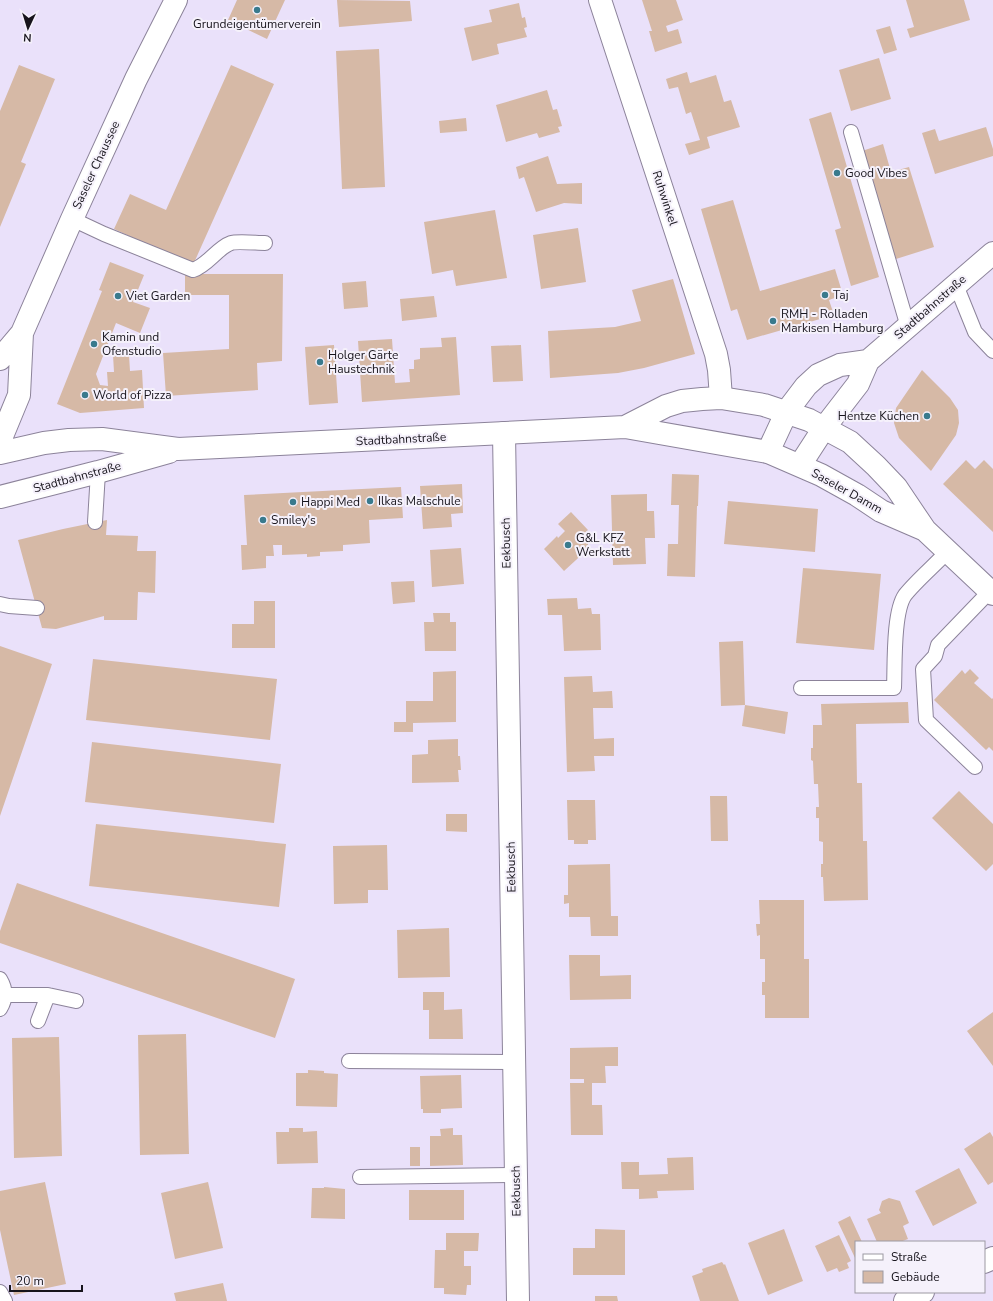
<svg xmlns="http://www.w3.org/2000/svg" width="993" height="1301" font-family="'Nunito Sans',sans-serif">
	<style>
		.building { fill: #d6b9a6 }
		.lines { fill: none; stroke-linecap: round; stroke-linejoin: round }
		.service-casing { stroke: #8c839a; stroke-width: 16 }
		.minor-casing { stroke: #8c839a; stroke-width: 24 }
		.tertiary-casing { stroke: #8c839a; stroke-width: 24 }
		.primary-casing { stroke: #8c839a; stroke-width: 24 }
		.service { stroke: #fff; stroke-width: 14 }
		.minor { stroke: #fff; stroke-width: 22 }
		.tertiary { stroke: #fff; stroke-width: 22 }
		.primary { stroke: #fff; stroke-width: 22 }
		.poi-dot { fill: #397a8d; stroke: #f5f1fb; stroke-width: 1.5 }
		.labels { text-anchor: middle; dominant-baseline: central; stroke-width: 4; stroke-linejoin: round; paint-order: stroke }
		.poi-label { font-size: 12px; fill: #17141c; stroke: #f5f1fb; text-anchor: start }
		.street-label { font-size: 12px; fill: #17141c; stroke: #f5f1fb }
	</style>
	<rect width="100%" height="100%" fill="#eae1fa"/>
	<path class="building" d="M237,0H285L267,39L228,20Z
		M337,0L410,1L412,21L339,27Z
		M642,0H676L683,20L666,26L668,32L678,29L682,43L655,52L649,31H652Z
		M906,0H964L970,20L910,38L907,29L914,27Z
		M519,3L522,18L525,17L527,27L524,28L527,37L497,44L499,54L472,61L464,28L492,22L489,10Z
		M890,26L897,50L884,54L876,30Z
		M379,49L385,187L342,189L336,51Z
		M879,58L891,99L851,111L839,70Z
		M19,65L55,79L21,162L26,164L0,227V111Z
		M231,65L274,84L193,265L114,229L130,194L166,210Z
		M687,72L690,83L716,75L724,102L731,100L740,127L707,137L710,148L689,155L685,144L700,140L691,112L686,114L678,87L669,89L666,79Z
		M547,90L553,110L557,109L562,126L558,127L560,132L539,138L537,133L506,142L496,105Z
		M831,112L879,277L851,286L835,230L841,228L809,119Z
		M466,118L467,131L440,133L439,121Z
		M986,127L993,149V156L935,174L922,133L935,129L939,141Z
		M883,144L891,172L909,167L934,247L896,259L862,151Z
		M548,156L557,184L582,183V204L564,203L536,212L524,177L519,179L516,167Z
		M733,200L760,291L835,269L843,295L829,300L834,315L747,340L737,309L731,311L701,209Z
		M495,210L507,278L456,286L453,270L432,274L424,222Z
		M578,228L586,282L541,289L533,235Z
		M110,262L144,275L133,302L150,308L140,333L116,323L96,374L100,385L108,386L107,372H114L113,355H129L130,371L142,370L144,408L80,413L57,404L102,291L99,290Z
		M185,274H283L282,361L257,363L258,390L166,396L163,353L229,349V295H185Z
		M673,279L695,354L644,368L618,373L550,378L548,331L615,327L641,321L632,290Z
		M366,281L368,307L344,309L342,283Z
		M434,296L437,317L402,321L400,299Z
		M456,337L460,395L362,402L358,341L392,339L395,383L410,382L409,369H414V360L420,359V348L442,347L441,338Z
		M334,345L338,403L309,405L305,347Z
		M521,345L523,381L493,382L491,346Z
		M922,370L950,398L958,410L959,423L956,435L931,471L899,438L894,423L896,408Z
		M966,460L975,469L984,460L993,469V532L943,484Z
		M672,474L699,475L698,506H697L695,577L667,576L668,544H678L679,505H671Z
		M462,484L463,513L451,514L452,527L423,529L420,486Z
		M401,487L403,518L369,520L370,543L343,545V551L320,552V556L307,557V554L282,555V545H273L274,556H266V568L242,570L241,545H247L244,495Z
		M647,494V511H654L655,538H645L646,564L613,565L611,495Z
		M728,501L818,509L815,552L724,544Z
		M571,512L588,530L582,535L588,541V549L564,571L544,549L557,536L558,538L565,531L558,524Z
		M107,520L106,535L138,536L137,551H156L155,593L138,592L137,620H104V616L56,629L42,628L18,540L63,529Z
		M461,548L464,584L432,587L430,550Z
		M803,568L881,574L874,650L796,643Z
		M414,581L415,602L393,604L391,582Z
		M577,598L578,609L591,608L592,614H600L601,650L564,651L562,615H548L547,599Z
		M254,601H275V648H232V624H254Z
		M433,613H450V622H456V651H425L424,622H434Z
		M743,641L745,705L721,706L719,642Z
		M0,646L52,664L0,816Z
		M93,659L277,679L270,740L86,720Z
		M970,669L979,678L974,683L992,699L993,698V751L989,747L986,750L934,700L962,670L965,674Z
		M456,671V722L413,723V732H394V722H406V701H433V672Z
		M592,676L593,692L612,691L613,708H593L594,739L614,738V756H594L595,771L567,772L564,677Z
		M908,702L909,723L856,724L857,783H862L863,841H867L868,900L824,901L823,877H821V864H823V842L819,841V818H816V807H819L818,784H814L813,761L811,760V748H813V725H822L821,704Z
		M745,705L788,712L785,734L742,726Z
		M458,739V756H460L461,770H458L459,782L412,783V755L428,754V740Z
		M92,742L281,764L274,823L85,802Z
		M959,791L993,824V864L986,871L932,818Z
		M710,796H727L728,841H711Z
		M567,800H595L596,840H588V844H574V840H568Z
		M446,814H467V832L446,831Z
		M96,824L286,844L279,907L89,886Z
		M387,845L388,890H368V903L334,904L333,846Z
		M610,864L611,916H618V936H591L590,917H569V903L564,904V895H568V865Z
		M17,883L295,979L275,1038L0,943V931Z
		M759,900H804V959H809V1018H765V995H762V982H765V959H760V935L757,936L756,924H760Z
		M449,928L450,977L398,978L397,930Z
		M569,955H600V976L631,975V999L570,1000Z
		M423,992H444V1010L462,1009L463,1039H429V1010H423Z
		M993,1012V1066L967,1031Z
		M186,1034L189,1154L140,1155L138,1035Z
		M59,1037L62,1156L14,1158L12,1038Z
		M618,1047V1066H605L606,1083H592V1105H602L603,1135H571L570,1083H584V1079H570V1048Z
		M308,1070L324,1071V1073L338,1074L337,1107L296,1106V1073H308Z
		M461,1075L462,1108L441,1109V1113H423V1109H421L420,1076Z
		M289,1128H303V1132L317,1131L318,1163L277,1164L276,1132H289Z
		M453,1128V1135H462L463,1165L430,1166V1136H441L440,1129Z
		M990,1132L993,1137V1182L988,1185L964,1149Z
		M410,1147H420V1166H410Z
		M693,1157L694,1190L657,1191L658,1198L639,1199V1189H622L621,1162H639V1175L668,1174L667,1158Z
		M959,1168L977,1203L933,1226L915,1191Z
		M45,1182L66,1284L14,1295L0,1230V1191Z
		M208,1182L223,1248L175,1259L161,1193Z
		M324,1187L345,1189V1219L311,1218L312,1188H324Z
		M409,1190H464V1220H409Z
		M889,1198L900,1201L909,1223L903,1226L908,1239L900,1242H877L867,1219L881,1213L879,1210L882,1201Z
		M850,1216L862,1242H856V1260L838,1222Z
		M595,1229L625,1230V1275H573V1248H595Z
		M784,1229L803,1281L768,1295L748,1243Z
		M446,1233H479L478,1251H464V1266H471V1285H467L466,1295L444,1294V1288H434L435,1250H446Z
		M839,1235L851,1261L847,1263L849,1268L839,1272L837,1268L827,1272L815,1246Z
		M722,1262L724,1265L725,1264L739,1301H700L692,1276L703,1272L702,1269Z
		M223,1283L227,1301H176L174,1293Z
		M595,1296H617L618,1301H595Z"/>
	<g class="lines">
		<g class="service-casing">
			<path id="service" d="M851,132L908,327
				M72,219L104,234L193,270C208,265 217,248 231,243C237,241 257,243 265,243
				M956,285L975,332L993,351
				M95,522L98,472
				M0,604L9,606L37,608
				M801,688H894C895,666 893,612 905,595C916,581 935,565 948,551
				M975,767L926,720L923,669L935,656L938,645L990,591
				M0,979C6,989 6,999 0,1009
				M5,995H48L76,1001
				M38,1021L48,995
				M349,1061L514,1062
				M360,1177L516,1175
				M0,1292L5,1301"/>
		</g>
		<g class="minor-casing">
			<path id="minor" d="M600,0L716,354L719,370L721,398
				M504,433L518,1301
				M984,1262L993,1258
				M905,1301L923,1292"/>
		</g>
		<g class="tertiary-casing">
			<path id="tertiary" d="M768,452L787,411L806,386L818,375L840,365L868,361
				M800,465L824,428L858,384L868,361L993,253"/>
		</g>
		<g class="primary-casing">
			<path id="primary" d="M0,359L22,333L72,219L136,79L176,0
				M625,427L666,406L682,401L702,399L721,398L764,405L809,420L850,442L876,466L896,487L925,530L993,594
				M0,441L19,395L22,333
				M0,453L44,443L69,440L102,439L178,449L625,427L768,452L821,475L857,495L881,511L925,530
				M0,497L98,472L169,452"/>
		</g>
		<use href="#service" class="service"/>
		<use href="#minor" class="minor"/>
		<use href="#tertiary" class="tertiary"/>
		<use href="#primary" class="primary"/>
	</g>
	<g class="poi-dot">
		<circle cx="257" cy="10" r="4"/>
		<circle cx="837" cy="173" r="4"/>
		<circle cx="825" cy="295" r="4"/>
		<circle cx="118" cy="296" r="4"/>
		<circle cx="773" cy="321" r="4"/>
		<circle cx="94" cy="344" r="4"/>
		<circle cx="320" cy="362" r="4"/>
		<circle cx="85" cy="395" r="4"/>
		<circle cx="927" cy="416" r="4"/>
		<circle cx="370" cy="501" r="4"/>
		<circle cx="293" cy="502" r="4"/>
		<circle cx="263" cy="520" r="4"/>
		<circle cx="568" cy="545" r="4"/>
	</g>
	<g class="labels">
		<g class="poi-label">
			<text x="257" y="24" text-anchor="middle">Grundeigentümerverein</text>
			<text x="845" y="173">Good Vibes</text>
			<text x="833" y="295">Taj</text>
			<text x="126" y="296">Viet Garden</text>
			<text x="781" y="314">RMH - Rolladen<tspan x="781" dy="14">Markisen Hamburg</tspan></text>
			<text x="102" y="337">Kamin und<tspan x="102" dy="14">Ofenstudio</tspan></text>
			<text x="328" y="355">Holger Gärte<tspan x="328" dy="14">Haustechnik</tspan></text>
			<text x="93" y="395">World of Pizza</text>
			<text x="919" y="416" text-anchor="end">Hentze Küchen</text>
			<text x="378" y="501">Ilkas Malschule</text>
			<text x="301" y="502">Happi Med</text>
			<text x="271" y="520">Smiley's</text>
			<text x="576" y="538">G&amp;L KFZ<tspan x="576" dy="14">Werkstatt</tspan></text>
		</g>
		<g class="street-label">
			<text transform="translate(96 165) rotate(-65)">Saseler Chaussee</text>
			<text transform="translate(665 198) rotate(72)">Ruhwinkel</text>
			<text transform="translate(930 307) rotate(-41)">Stadtbahnstraße</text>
			<text transform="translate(401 439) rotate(-3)">Stadtbahnstraße</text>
			<text transform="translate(77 477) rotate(-15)">Stadtbahnstraße</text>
			<text transform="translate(847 491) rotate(29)">Saseler Damm</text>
			<text transform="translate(506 543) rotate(-91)">Eekbusch</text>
			<text transform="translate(511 867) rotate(-91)">Eekbusch</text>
			<text transform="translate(516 1191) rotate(-91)">Eekbusch</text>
		</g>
	</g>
	<rect x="855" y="1241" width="130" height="52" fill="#f5f1fb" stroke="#9c99a2"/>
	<rect x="863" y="1254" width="20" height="6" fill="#ffffff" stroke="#9c99a2"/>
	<text x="891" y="1261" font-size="12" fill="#17141c">Straße</text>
	<rect x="863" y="1271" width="20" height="12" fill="#d6b9a6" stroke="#9c99a2"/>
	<text x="891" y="1281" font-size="12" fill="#17141c">Gebäude</text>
	<g transform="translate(28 28) rotate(184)" stroke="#f5f1fb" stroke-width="3" paint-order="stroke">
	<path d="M0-3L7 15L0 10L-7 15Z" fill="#17141c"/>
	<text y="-6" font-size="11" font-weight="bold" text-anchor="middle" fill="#17141c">N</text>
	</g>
	<path d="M10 1285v6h72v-6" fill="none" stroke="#17141c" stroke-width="2"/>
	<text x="16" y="1285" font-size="12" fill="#17141c" stroke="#f5f1fb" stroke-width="3" paint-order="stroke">20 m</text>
</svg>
